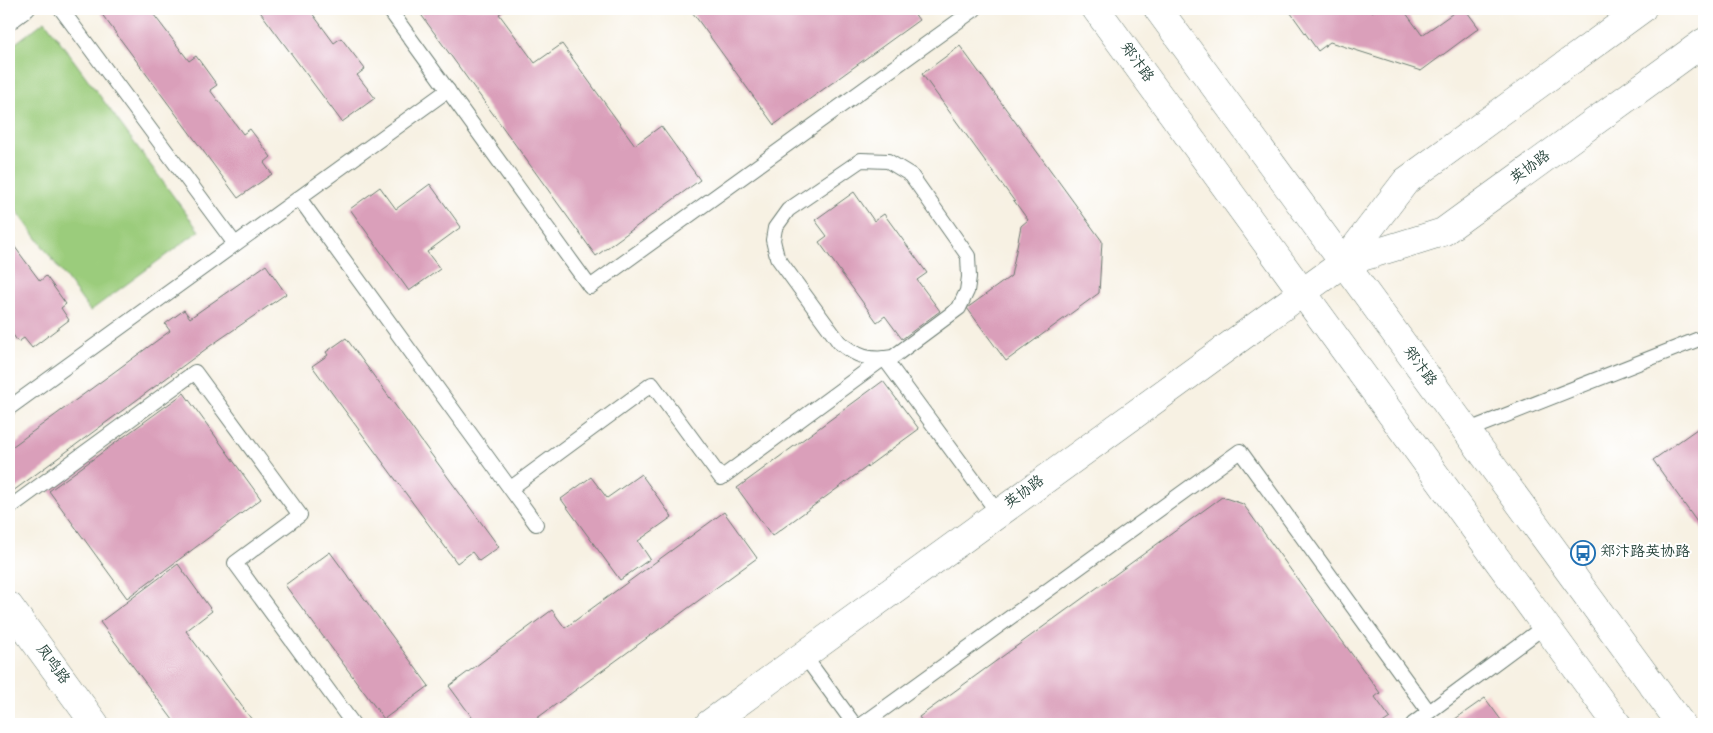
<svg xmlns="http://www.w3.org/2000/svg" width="1713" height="733" font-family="'Gochi Hand','LXGW WenKai TC',sans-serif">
	<rect width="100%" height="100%" fill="#fff"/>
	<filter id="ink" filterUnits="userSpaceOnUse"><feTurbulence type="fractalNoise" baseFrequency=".02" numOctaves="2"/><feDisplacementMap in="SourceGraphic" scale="10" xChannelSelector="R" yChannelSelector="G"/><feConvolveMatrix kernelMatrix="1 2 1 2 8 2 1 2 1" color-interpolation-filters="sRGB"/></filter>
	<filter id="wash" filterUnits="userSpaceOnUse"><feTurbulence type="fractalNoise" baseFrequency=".0096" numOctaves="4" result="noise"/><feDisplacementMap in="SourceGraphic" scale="20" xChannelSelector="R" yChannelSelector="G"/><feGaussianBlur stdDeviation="1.12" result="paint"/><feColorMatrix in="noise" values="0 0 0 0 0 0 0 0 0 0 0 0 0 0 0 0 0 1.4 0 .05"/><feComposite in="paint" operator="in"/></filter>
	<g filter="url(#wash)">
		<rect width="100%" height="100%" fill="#f7f1e3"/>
		<polygon fill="#f7cfd1" points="1487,692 1510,724 1442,724"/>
		<polygon fill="#9bcc7b" stroke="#5d8458" points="45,21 199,231 90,311 9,200 9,48"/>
		<g id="blocks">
			<g fill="#da9fba">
				<polygon points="98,9 162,9 154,15 189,61 196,56 217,85 210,90 243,134 250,129 271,157 264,163 272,174 238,198"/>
				<polygon points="258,9 309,9 334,43 341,38 365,69 357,75 375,98 342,122"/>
				<polygon points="417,9 506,9 499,14 535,63 562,44 635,145 661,126 700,180 596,256"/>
				<polygon points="690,9 911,9 919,20 774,125"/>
				<polygon points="1288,9 1370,9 1372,12 1376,9 1403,9 1422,35 1459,9 1465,9 1479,28 1421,71 1330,42 1318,51"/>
				<polygon points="960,46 1102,241 1099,293 1006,361 967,308 1011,276 1021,226 1028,220 922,74"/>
				<polygon points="430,184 461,227 427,252 440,269 409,291 350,209 380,187 396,209"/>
				<polygon points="854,192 874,221 884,214 927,273 917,280 940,311 902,339 885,316 877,322 819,242 827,236 815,220"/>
				<polygon points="9,239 40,281 46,276 66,304 61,308 69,320 32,348 24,338 18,342 9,329"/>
				<polygon points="266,265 286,294 210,346 9,494 9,449 170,331 165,324 184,310 190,318"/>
				<polygon points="346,338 499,547 479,561 472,552 457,563 312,366 328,355 326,352"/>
				<polygon points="883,381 919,429 772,536 737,488"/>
				<polygon points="184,393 261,499 127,598 49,491"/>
				<polygon points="1704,424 1704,532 1653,460"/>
				<polygon points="641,474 672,517 638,541 650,559 620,580 561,499 591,477 607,498"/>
				<polygon points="1222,497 1243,504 1380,693 1375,697 1390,718 1381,724 924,724 919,717"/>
				<polygon points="724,512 757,558 529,724 477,724 449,686 552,610 565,628"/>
				<polygon points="330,552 429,686 384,719 285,585"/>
				<polygon points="178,564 212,611 186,631 255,724 176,724 100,622"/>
				<polygon points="1485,698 1504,724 1448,724"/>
			</g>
		</g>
	</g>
	<g filter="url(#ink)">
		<use href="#blocks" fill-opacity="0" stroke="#6b7c71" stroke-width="1"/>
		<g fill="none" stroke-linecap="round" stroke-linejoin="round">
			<defs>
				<g id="service">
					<polyline points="61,9 235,244"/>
					<polyline points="389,9 590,287 975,9"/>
					<polyline points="9,23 28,9"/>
					<path d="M861,160L888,161L911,175L968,256L969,277L967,291L959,308L893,357C870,361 857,357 839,342L777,257L773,240L775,228L788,210Z"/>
					<polyline points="299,198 536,524"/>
					<polyline points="9,408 448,90"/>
					<polyline points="1466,431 1704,337"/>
					<polyline points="511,488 652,384 721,478 884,358 998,513"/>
					<polyline points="9,508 195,372 300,515 235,563 353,724"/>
					<polyline points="803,654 854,724"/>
					<polyline points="1429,712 1545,626"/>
					<polyline points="863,724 1240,451 1429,712 1413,724"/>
				</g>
				<polyline id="minor" points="9,606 95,724"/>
				<g id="tertiary">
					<polyline points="1343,263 1443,232 1704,42"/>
					<polyline points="709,724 1343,263 1406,181 1642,9"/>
				</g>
				<g id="primary">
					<polyline points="1096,9 1617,724"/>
					<polyline points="1158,9 1681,724"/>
				</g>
			</defs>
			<use href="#service" stroke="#6b7c71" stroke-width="16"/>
			<use href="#minor" stroke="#6b7c71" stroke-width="29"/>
			<use href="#tertiary" stroke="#6b7c71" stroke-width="29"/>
			<use href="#primary" stroke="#6b7c71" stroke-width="29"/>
			<use href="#service" stroke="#fff" stroke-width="14"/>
			<use href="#minor" stroke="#fff" stroke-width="28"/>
			<use href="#tertiary" stroke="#fff" stroke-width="28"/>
			<use href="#primary" stroke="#fff" stroke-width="28"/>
		</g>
	</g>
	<defs>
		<symbol id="bus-ring" viewBox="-11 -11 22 22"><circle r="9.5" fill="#fff" stroke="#1f6fb2" stroke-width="1.5"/><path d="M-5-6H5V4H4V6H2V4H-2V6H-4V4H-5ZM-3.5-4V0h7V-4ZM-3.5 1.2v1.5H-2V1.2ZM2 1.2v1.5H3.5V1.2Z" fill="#1f6fb2"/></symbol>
	</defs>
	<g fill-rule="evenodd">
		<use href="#bus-ring" x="1569" y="539" width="28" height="28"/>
	</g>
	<g text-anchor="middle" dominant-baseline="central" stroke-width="4" stroke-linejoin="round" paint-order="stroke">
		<g font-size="15" fill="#1f3d34" stroke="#fff">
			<text transform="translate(1136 63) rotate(54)">郑汴路</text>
			<text transform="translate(1531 168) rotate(-36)">英协路</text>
			<text transform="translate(1419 367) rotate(54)">郑汴路</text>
			<text transform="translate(1025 493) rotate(-36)">英协路</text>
			<text transform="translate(52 665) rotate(54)">凤鸣路</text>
		</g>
		<g font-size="15" fill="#1f3d34" stroke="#fff" text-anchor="start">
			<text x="1600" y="553">郑汴路英协路</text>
		</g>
	</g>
	<rect width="1713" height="733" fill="none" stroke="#fff" stroke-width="30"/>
</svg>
